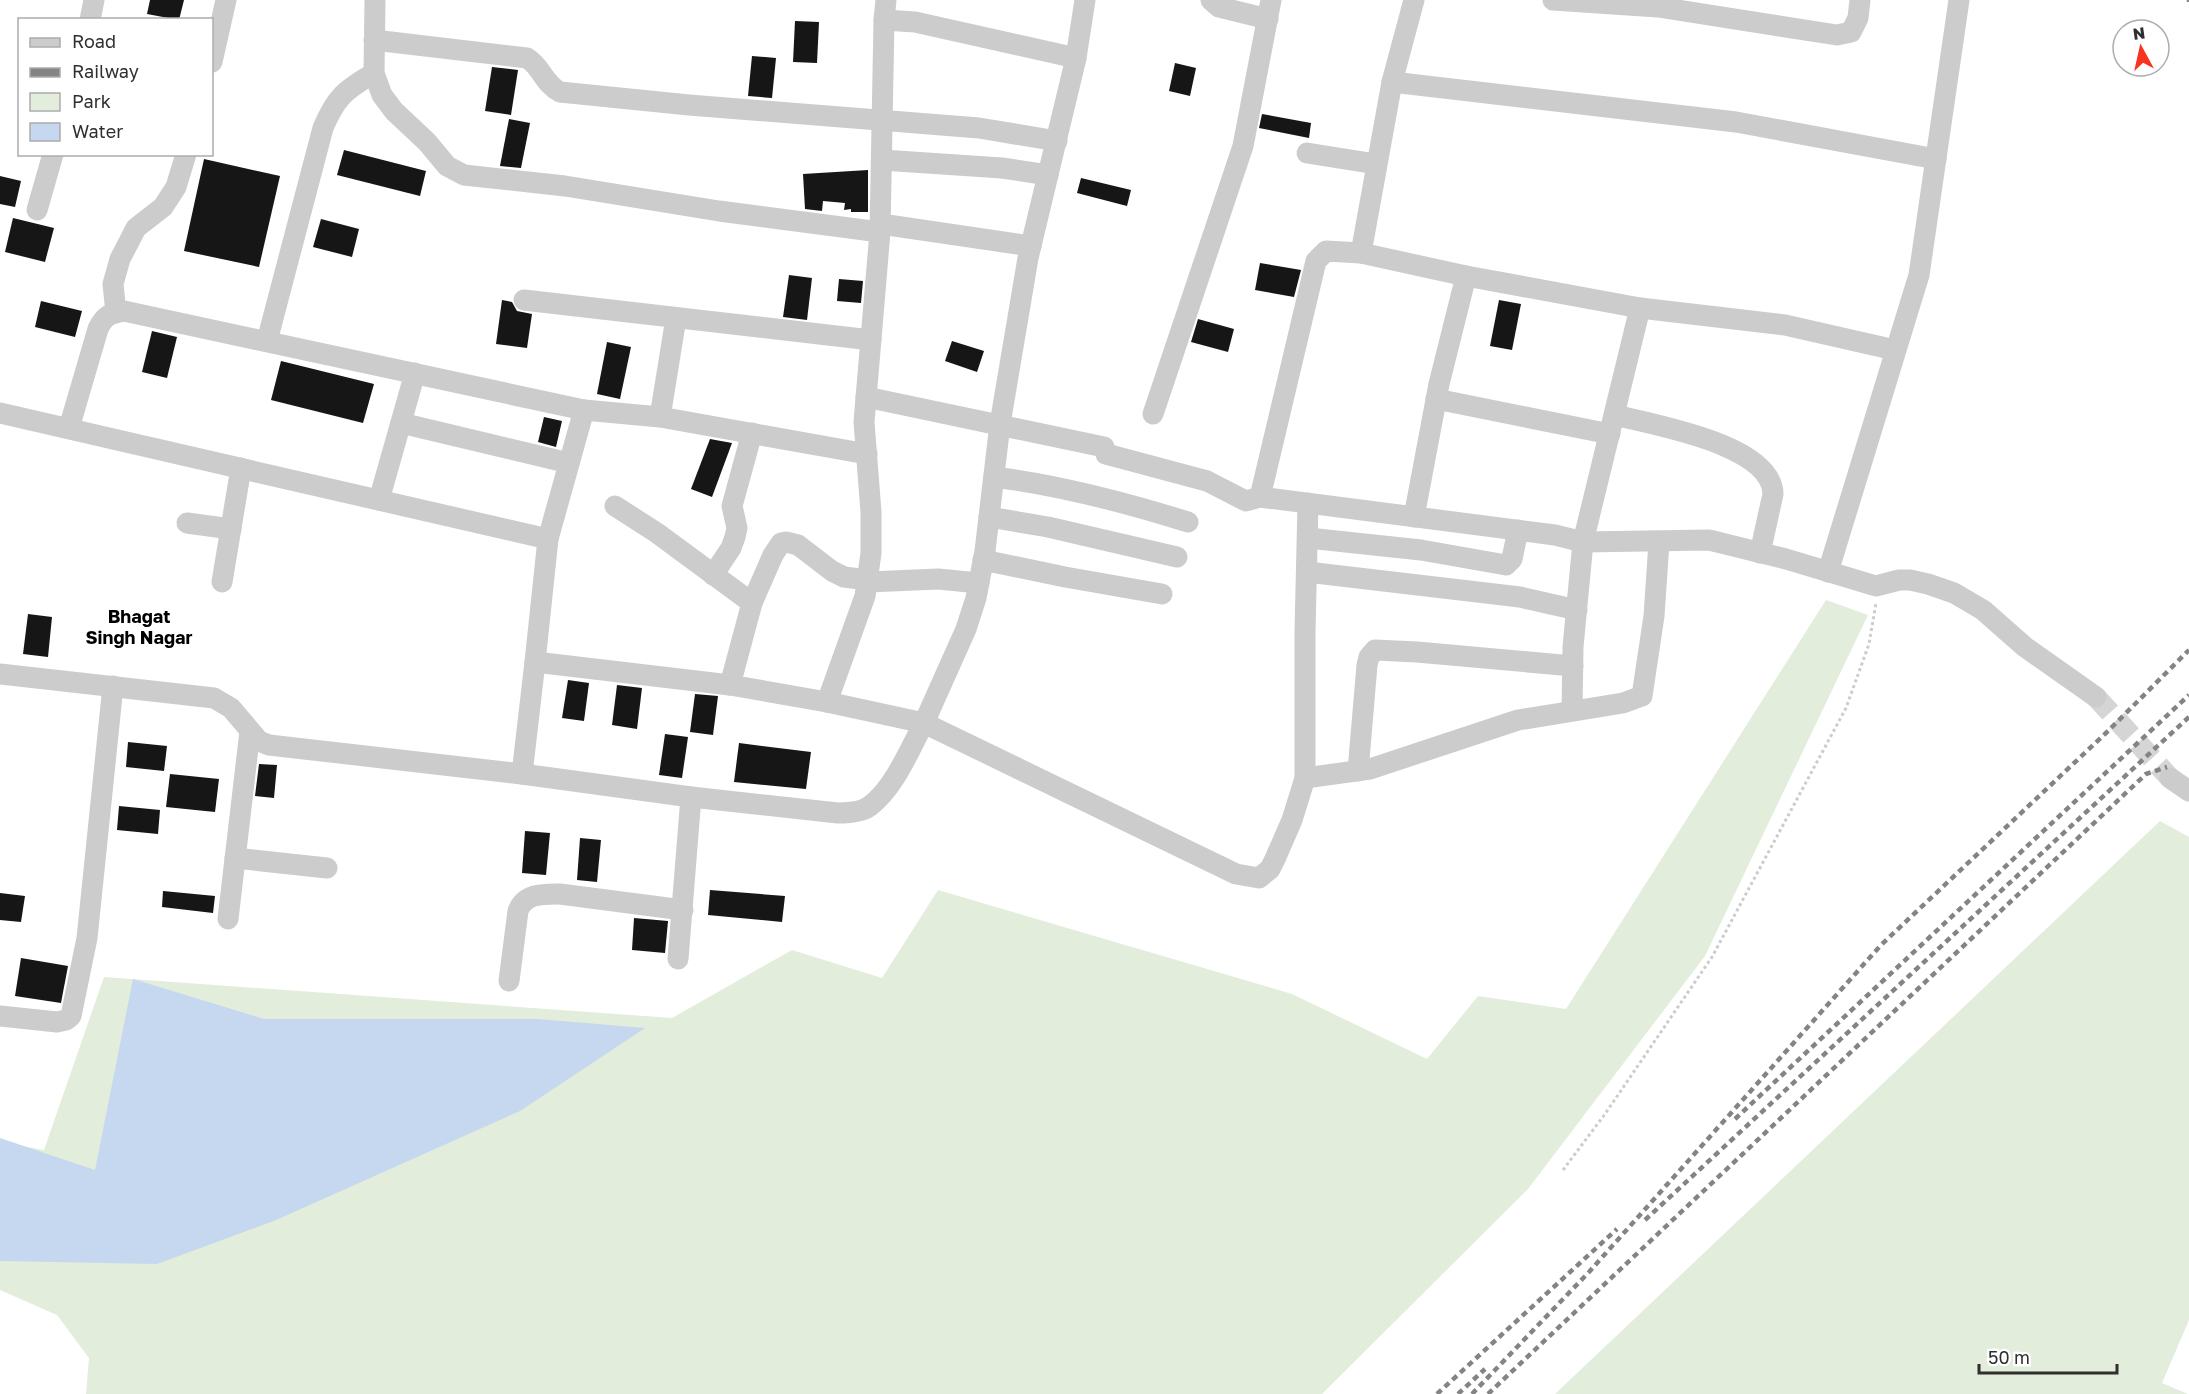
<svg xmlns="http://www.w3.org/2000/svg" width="2189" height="1394" font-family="'Golos Text',sans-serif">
	<rect width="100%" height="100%" fill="#fff"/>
	<g fill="#e2eddb">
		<polygon points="1826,600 1868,615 1705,956 1528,1189 1322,1394 86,1394 89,1358 57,1315 0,1290 0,1142 44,1150 104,977 672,1018 792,950 882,978 938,890 1292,994 1427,1059 1478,996 1566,1009"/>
		<polygon points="2160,821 2189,837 2189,1320 2162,1383 2188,1394 1555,1394"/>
	</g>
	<polygon fill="#c5d8ef" points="133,979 264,1019 538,1019 645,1028 520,1111 276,1220 157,1264 0,1261 0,1138 95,1170"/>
	<g fill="#161616">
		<polygon points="150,0 184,0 179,20 147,14"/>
		<polygon points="795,21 819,22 817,63 793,62"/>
		<polygon points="752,56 776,58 772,98 748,96"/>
		<polygon points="1175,63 1196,68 1190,96 1169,91"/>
		<polygon points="492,67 518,70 511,115 485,111"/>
		<polygon points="1262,114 1311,123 1309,138 1259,128"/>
		<polygon points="509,119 530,123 521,168 500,166"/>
		<polygon points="344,150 426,171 420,196 337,175"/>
		<polygon points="204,159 280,176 259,267 184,251"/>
		<polygon points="868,170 868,212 851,212 851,209 844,210 845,203 823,201 822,211 805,209 803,174"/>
		<polygon points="0,176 21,181 15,207 0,204"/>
		<polygon points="1081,178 1131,190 1127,206 1077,193"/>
		<polygon points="13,218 54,228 45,262 5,252"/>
		<polygon points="321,219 359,229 352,257 313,247"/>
		<polygon points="1260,263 1301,270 1294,297 1255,290"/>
		<polygon points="789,275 812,278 807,320 783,317"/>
		<polygon points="839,279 863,281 861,303 837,301"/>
		<polygon points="502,300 512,302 517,311 532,314 527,348 496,344"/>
		<polygon points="1499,300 1521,304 1512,350 1490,346"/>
		<polygon points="41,301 82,311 75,337 35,327"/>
		<polygon points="1198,319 1234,329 1228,352 1191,342"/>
		<polygon points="152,331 177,337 167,378 142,372"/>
		<polygon points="952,341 984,351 977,372 945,361"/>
		<polygon points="607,342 631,347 620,399 597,394"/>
		<polygon points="281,361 374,384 363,423 271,400"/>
		<polygon points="544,417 562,421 556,447 538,442"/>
		<polygon points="710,439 732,443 712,497 691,489"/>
		<polygon points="28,614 52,617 48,657 23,654"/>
		<polygon points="568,680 589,683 584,721 562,718"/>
		<polygon points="617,685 642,688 637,729 612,725"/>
		<polygon points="695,694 718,696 713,735 690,732"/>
		<polygon points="665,734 688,737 682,778 659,775"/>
		<polygon points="128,742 167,746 164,771 126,767"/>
		<polygon points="739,743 811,752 806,789 734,782"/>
		<polygon points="259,764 277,765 274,798 255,796"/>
		<polygon points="170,774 219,779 215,812 166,807"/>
		<polygon points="119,806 160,810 158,834 117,830"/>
		<polygon points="525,831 550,833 546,875 522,873"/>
		<polygon points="580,838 601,840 597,882 577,880"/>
		<polygon points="710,890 785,896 782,922 708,915"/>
		<polygon points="163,891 215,896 213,913 162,907"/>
		<polygon points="0,893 25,896 21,922 0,920"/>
		<polygon points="634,918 668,921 665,953 632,950"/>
		<polygon points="21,958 68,966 61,1003 15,996"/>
	</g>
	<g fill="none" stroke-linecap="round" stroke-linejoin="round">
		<polyline stroke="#d5d5d5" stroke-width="21" stroke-dasharray="21 10" stroke-linecap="butt" points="2096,697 2170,778"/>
		<polyline stroke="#ccc" stroke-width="3" stroke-dasharray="3 3" stroke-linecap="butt" points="1563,1170 1605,1114 1712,957 1846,708 1869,644 1876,603"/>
		<g stroke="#ccc" stroke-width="21">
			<polyline points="375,0 374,73 382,95 394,111 427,142 447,166 464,175 565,186 719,211 880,232"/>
			<polyline points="1211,0 1219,7 1268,19"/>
			<polyline points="1414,0 1392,82 1361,253 1466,276 1640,308 1583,542 1573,647 1572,710"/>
			<polyline points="1553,0 1658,7 1837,35 1851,32 1858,18 1860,0"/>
			<polyline points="90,20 94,0"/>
			<polyline points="884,20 915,22 1076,58"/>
			<path d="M374,40L527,58C542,67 543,83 560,92L689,105L979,128L1057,141"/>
			<polyline points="212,62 226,0"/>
			<polyline points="1392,82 1736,122 1936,159"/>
			<polyline points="1307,153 1376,164"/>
			<polyline points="882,160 1002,168 1048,175"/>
			<polyline points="37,210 53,154"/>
			<polyline points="881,224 1031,246"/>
			<polyline points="524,300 871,340"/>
			<polyline points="1640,308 1785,325 1895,350"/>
			<polyline points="116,313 113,284 120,259 136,228 163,207 176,187 186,154"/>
			<path d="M267,341L323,128C336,97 345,90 374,73"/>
			<polyline points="866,397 1104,447 1106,454 1207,481 1246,501 1260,497 1555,535 1583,542 1709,540 1786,559 1876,586 1899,580 1910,580 1928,584 1954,593 1983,610 2025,647 2096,697"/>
			<polyline points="1436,399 1610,434"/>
			<polyline points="0,413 548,539"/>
			<polyline points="1153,414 1243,146 1271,0"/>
			<path d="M1615,415C1653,425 1772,444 1773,494L1760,553"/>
			<polyline points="660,417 676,318"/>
			<polyline points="401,423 569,463"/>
			<path d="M69,428L98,329C104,316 110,313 124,311L584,410"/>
			<path d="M994,477C1060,485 1124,502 1188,522"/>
			<polyline points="1260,497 1316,261 1326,251 1361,253"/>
			<polyline points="379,500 415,373"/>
			<polyline points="615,506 657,533 752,603"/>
			<polyline points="989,517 1048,527 1177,557"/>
			<polyline points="1414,517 1439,384 1466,276"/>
			<polyline points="187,523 231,529"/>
			<polyline points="1308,538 1421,550 1506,565 1512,559 1518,530"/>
			<polyline points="983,560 1065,577 1162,594"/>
			<polyline points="1307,572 1520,597 1577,610"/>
			<polyline points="1828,572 1919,275 1959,0"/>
			<polyline points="713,575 731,548 735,537 737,528 732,506 752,433"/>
			<polyline points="222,582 241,468"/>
			<polyline points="868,582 938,579 979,583"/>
			<polyline points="535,662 548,539 584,410 660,417 867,454"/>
			<polyline points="0,674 214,698 231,708 259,741 269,745 522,774 535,662 730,685 827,702 924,723 966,629 976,598 985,551 1000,424 1028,258 1076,58 1085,0"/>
			<polyline points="730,685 752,603 773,555 781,543 786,542 798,545 832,571 844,577 868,580"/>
			<polyline points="827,702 865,596 871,553 871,512 864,422 880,232 884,20 886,0"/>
			<polyline points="1358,771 1367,665 1369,657 1375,650 1417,652 1573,666"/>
			<path d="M522,774L691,797L838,813C848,813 862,812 870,806C895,787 909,750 924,723L1236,874L1259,878L1270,869L1275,859L1292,820L1305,778V632L1308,503"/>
			<polyline points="1305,778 1370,769 1518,720 1623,703 1642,696 1654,616 1659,542"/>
			<polyline points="2170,778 2189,791"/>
			<polyline points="235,858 327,868"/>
			<polyline points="228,919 250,731"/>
			<polyline points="678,959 691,797"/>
			<path d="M509,981L518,911C525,893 543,894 560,894L683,910"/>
			<polyline points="0,1016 57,1022 66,1020 71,1016 87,938 113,686"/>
		</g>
		<g stroke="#848484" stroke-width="4.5" stroke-dasharray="6 4.5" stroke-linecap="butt">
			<polyline points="2189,0 2189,2"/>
			<polyline points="1735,1119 2189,695"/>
			<polyline points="1645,1220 2189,717"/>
			<polyline points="1437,1394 1617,1229"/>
			<polyline points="1458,1394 1485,1369"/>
			<polyline points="1472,1394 1589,1272 1881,945 2107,732 2189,650"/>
			<polyline points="1488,1394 2146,774 2167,767"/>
		</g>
	</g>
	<g text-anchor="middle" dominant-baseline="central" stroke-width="6" stroke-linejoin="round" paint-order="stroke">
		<g font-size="18" font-weight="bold" fill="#000" stroke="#fff">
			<text x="139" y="616">Bhagat<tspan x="139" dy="21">Singh Nagar</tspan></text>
		</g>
	</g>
	<rect x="18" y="18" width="195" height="138" fill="#ffffff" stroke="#acacac" stroke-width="1.5"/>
	<rect x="30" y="38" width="30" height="9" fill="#cccccc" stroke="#acacac" stroke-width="1.5"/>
	<text x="72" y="48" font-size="18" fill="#2f2f2f">Road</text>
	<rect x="30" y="68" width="30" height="9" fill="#848484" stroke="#acacac" stroke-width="1.5"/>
	<text x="72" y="78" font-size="18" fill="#2f2f2f">Railway</text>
	<rect x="30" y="93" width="30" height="18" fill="#e2eddb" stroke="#acacac" stroke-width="1.5"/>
	<text x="72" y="108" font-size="18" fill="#2f2f2f">Park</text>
	<rect x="30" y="123" width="30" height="18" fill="#c5d8ef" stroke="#acacac" stroke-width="1.5"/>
	<text x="72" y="138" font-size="18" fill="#2f2f2f">Water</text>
	<g transform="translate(2141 48) rotate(352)"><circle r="28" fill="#ffffff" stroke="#acacac" stroke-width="1.5"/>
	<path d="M0-4.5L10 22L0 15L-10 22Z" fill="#f63420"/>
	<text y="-9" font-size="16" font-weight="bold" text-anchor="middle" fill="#2f2f2f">N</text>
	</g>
	<path d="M1979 1364v9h138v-9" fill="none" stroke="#2f2f2f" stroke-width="3"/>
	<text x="1988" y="1364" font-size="18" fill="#2f2f2f" stroke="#ffffff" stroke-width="4.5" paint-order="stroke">50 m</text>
</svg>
